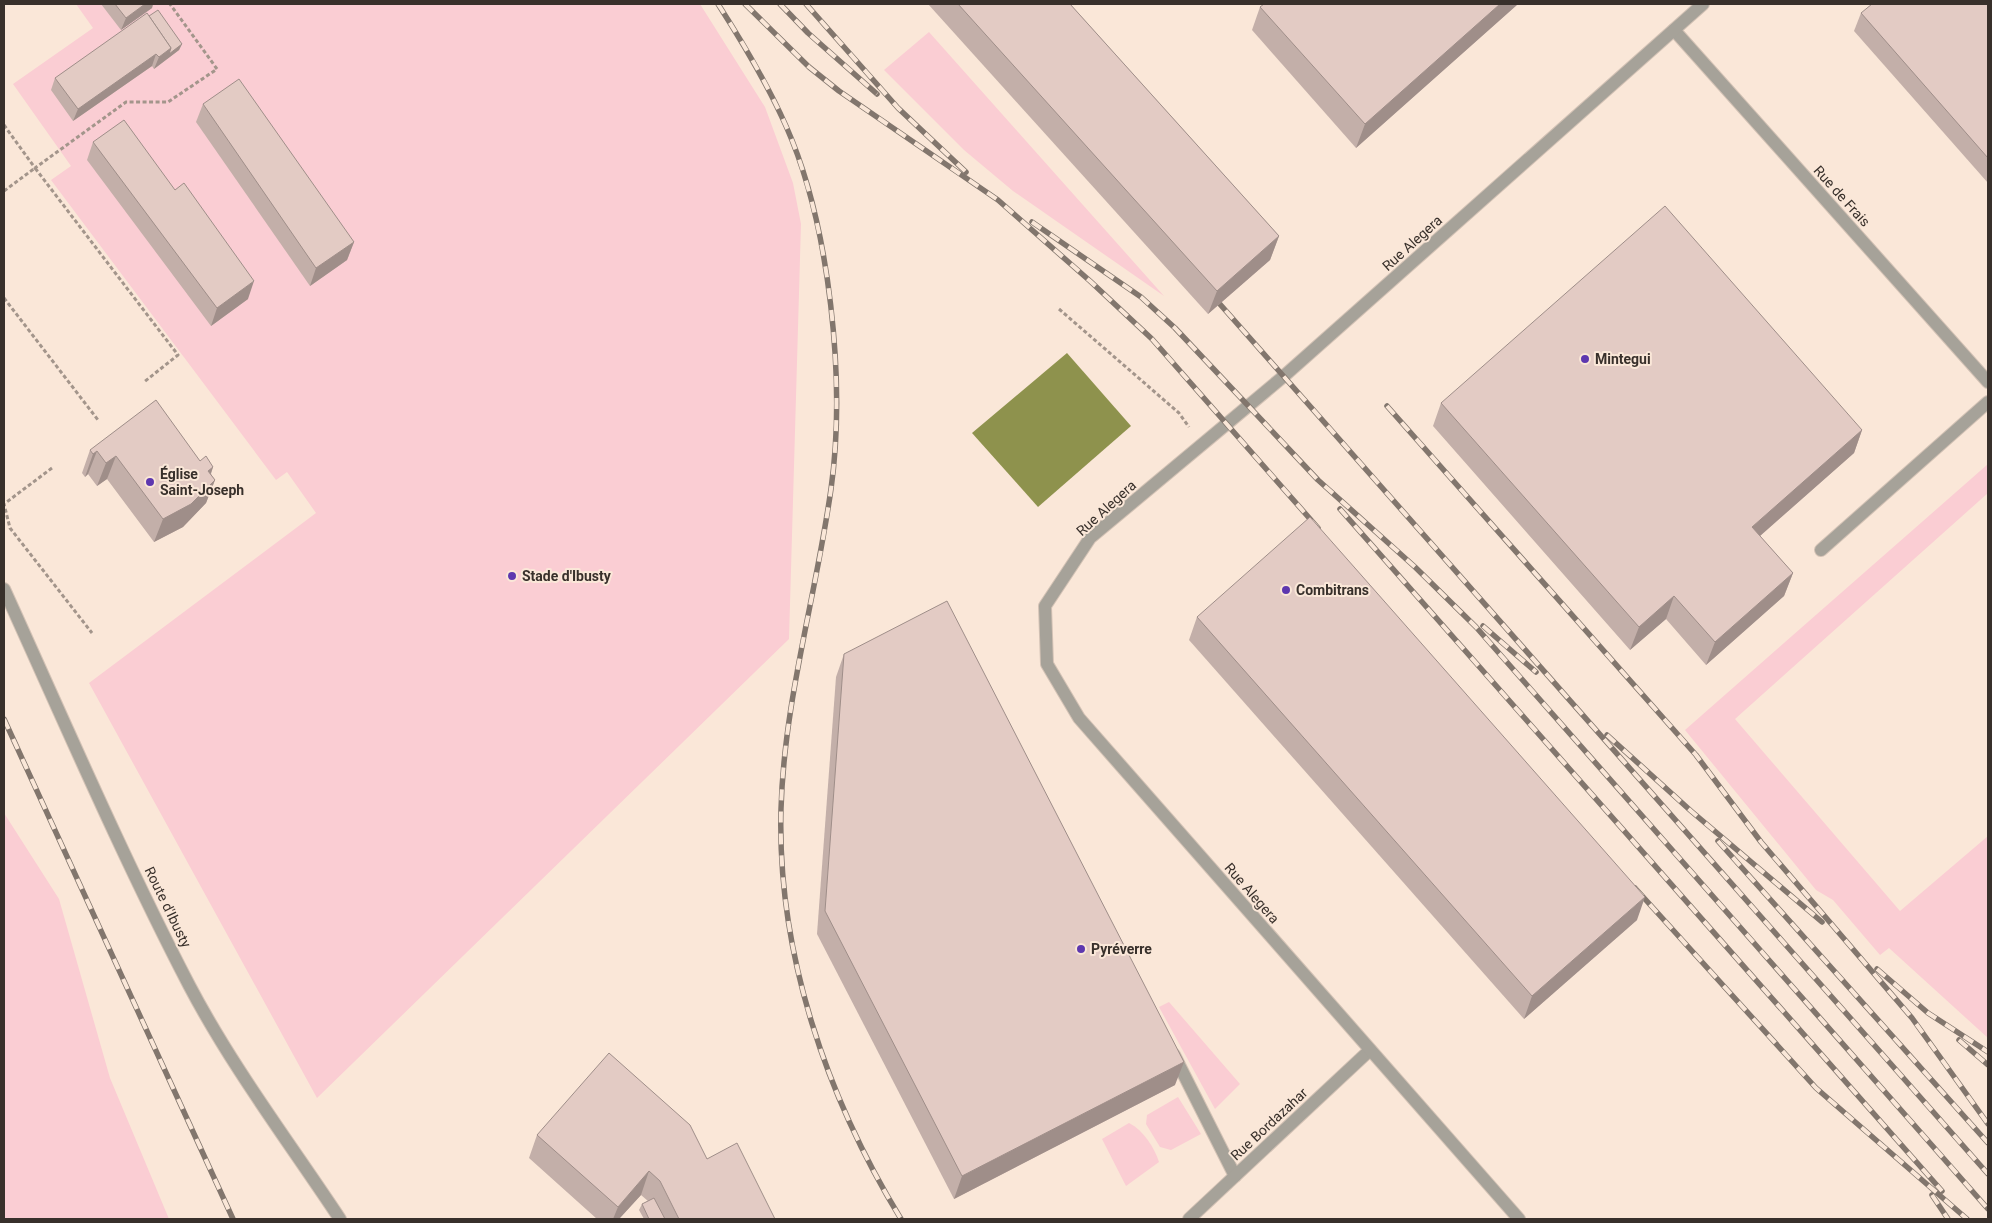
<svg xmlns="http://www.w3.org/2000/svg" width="1992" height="1223" font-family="Roboto,sans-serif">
	<rect width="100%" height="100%" fill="#fae7d8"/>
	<g fill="#facdd3">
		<polygon points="76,4 700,4 765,107 793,183 801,224 789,639 317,1098 89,683 316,513 287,472 276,480 51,180 71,166 13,84 93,28"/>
		<polygon points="929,32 1164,296 1013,191 964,150 884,70"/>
		<polygon points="1988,464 1988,493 1735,719 1900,911 1988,836 1988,1038 1889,948 1880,955 1833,900 1816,890 1685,730"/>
		<polygon points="4,813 59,899 110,1078 169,1219 4,1219"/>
		<polygon points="1169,1002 1240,1084 1215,1109 1159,1007"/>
		<polygon points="1178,1097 1201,1134 1171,1150 1160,1147 1146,1124 1147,1115"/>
		<path d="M1129,1123C1144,1131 1154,1147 1159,1162L1126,1186L1102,1139Z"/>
	</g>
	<polygon fill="#8e924d" points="1067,353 1131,426 1038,507 972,433"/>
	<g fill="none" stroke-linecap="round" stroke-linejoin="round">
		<defs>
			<g id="service">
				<polyline points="1821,550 1988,402"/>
				<polyline points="1174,1055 1235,1176"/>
			</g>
			<g id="minor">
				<polyline points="1674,30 1988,382"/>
				<polyline points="1189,1219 1370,1050"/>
				<polyline points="1519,1219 1079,718 1047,664 1045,606 1090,538 1284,376 1703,4"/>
			</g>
			<path id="tertiary" d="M4,589C64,721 122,856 189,985C232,1067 289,1142 340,1219"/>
		</defs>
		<use href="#service" stroke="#d3c2b5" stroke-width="14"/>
		<use href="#minor" stroke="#d3c2b5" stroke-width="14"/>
		<use href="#tertiary" stroke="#d3c2b5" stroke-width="14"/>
		<g stroke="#a3958b" stroke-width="3" stroke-dasharray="4 2.5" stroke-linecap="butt">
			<polyline points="4,125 35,168 126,102 168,102 217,69 170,4"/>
			<polyline points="4,191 35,168 178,355 144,382"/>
			<polyline points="4,298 98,420"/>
			<polyline points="1059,309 1179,413 1189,427"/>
			<polyline points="52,468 4,504 10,528 92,633"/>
		</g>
		<use href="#service" stroke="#a6a299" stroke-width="12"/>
		<use href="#minor" stroke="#a6a299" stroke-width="12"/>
		<use href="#tertiary" stroke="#a6a299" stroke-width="12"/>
		<defs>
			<g id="rail">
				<path d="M718,4C743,43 767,83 786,126C830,225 846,382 831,489C816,596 784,701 781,809C777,953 827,1098 901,1219"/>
				<polyline points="745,4 809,67 839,91 998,200 1090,281 1152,339 1318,528"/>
				<polyline points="780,4 808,33 877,94"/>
				<polyline points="806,4 898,108 966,172"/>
				<polyline points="1032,222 1141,297 1175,328 1318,480 1415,567 1476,627 1988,1209"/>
				<polyline points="1211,294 1988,1174"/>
				<polyline points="1387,406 1696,755 1761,842 1912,1018 1988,1124"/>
				<polyline points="1340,509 1942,1191"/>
				<polyline points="1483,626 1536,672"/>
				<polyline points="4,719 233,1219"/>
				<polyline points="1607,735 1691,811 1822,922"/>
				<polyline points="1718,841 1988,1143"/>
				<polyline points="1635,888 1816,1088 1967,1219"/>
				<polyline points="1877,969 1928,1013 1988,1052"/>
				<polyline points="1959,1040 1988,1065"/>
				<polyline points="1932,1195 1948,1219"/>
			</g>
		</defs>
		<use href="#rail" stroke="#82766d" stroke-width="5.5"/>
		<use href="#rail" stroke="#fae7d8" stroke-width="4" stroke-dasharray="11" stroke-linecap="butt"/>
	</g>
	<g fill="#c3afa9">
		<polygon points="101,4 153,4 152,8 121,30"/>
		<polygon points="928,4 1070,4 1279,236 1270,260 1208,314"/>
		<polygon points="1518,4 1356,148 1252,30 1260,7"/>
		<polygon points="1988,4 1988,183 1854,31 1861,13"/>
		<polygon points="149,16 182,44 179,50 154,69 152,66 73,121 51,90 55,78"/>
		<polygon points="203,104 354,242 347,260 310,286 196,122"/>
		<polygon points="93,142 175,190 248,299 211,326 87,160"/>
		<polygon points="1441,403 1862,430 1854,453 1760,536 1793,573 1784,596 1706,665 1666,619 1630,650 1433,426"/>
		<polygon points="90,450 200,461 213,467 211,474 215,480 206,503 183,527 154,542 107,479 97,486 88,474 85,477 82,473"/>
		<polygon points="1197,617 1637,920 1524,1019 1189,640"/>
		<polygon points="844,654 1175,1085 954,1199 817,934 836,677"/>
		<polygon points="537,1135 707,1159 775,1219 644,1219 639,1210 642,1204 648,1201 641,1195 619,1219 597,1219 529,1158"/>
	</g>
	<g fill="#9f8e89">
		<polygon points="145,4 153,4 152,8 121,30 126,18"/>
		<polygon points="1500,4 1518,4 1356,148 1365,124"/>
		<polygon points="182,44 179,50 154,69 159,57 171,48"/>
		<polygon points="156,54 152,66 73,121 78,109"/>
		<polygon points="1279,236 1270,260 1208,314 1217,291"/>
		<polygon points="354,242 347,260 310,286 316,268"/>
		<polygon points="254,281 248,299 211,326 217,308"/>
		<polygon points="1862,430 1854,453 1744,550 1752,527"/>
		<polygon points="97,451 88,474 85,477 93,454"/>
		<polygon points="116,456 107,479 97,486 106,463"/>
		<polygon points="213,467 205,490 215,480 206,503 183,527 154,542 163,519 208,471"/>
		<polygon points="1793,573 1784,596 1706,665 1715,642"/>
		<polygon points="1674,596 1666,619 1630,650 1639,627"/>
		<polygon points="1645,897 1637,920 1524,1019 1532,996"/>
		<polygon points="1184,1062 1175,1085 954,1199 962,1176"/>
		<polygon points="649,1171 641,1195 619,1219 613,1219 618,1207"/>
	</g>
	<g fill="#e3cbc4" stroke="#9f8e89">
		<polygon points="115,4 145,4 126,18"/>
		<polygon points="958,4 1070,4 1279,236 1217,291"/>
		<polygon points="1264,4 1500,4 1365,124 1260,7"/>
		<polygon points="1872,4 1988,4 1988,158 1861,13"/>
		<polygon points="158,10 182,44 169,54 171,48 149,16"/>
		<polygon points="147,13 171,48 159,57 156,54 78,109 55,78"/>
		<polygon points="239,79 354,242 316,268 203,104"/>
		<polygon points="124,120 175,190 184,183 254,281 217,308 93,142"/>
		<polygon points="1665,206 1862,430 1752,527 1793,573 1715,642 1674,596 1639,627 1441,403"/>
		<polygon points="156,400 200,461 206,456 213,467 208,471 215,480 191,504 163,519 116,456 106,463 97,451 93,454 90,450"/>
		<polygon points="1310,517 1645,897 1532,996 1197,617"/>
		<polygon points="947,601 1184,1062 962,1176 825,911 844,654"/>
		<polygon points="609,1053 690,1125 707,1159 737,1143 775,1219 679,1219 660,1181 649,1171 618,1207 537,1135"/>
		<polygon points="654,1198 665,1219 649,1219 642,1204"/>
	</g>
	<g fill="#5d37af" stroke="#fae7d8" stroke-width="2">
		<circle cx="1585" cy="359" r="5"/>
		<circle cx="150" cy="482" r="5"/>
		<circle cx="512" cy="576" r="5"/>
		<circle cx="1286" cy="590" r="5"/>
		<circle cx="1081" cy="949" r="5"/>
	</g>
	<g text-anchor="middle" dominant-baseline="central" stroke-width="4" stroke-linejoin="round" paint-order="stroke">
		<g font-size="14" fill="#38302b" stroke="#fae7d8">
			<text transform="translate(1842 196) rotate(48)">Rue de Frais</text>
			<text transform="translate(1412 243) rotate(-42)">Rue Alegera</text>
			<text transform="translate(1106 508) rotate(-42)">Rue Alegera</text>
			<text transform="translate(1252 893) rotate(49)">Rue Alegera</text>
			<text transform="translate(168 907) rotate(64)">Route d'Ibusty</text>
			<text transform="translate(1269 1124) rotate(-43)">Rue Bordazahar</text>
		</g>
		<g font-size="14" font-weight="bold" fill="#38302b" stroke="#fae7d8" text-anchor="start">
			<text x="1595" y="359">Mintegui</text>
			<text x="160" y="474">Église<tspan x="160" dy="16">Saint-Joseph</tspan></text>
			<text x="522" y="576">Stade d'Ibusty</text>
			<text x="1296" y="590">Combitrans</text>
			<text x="1091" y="949">Pyréverre</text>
		</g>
	</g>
	<rect width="1992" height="1223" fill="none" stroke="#38302b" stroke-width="10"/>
</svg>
